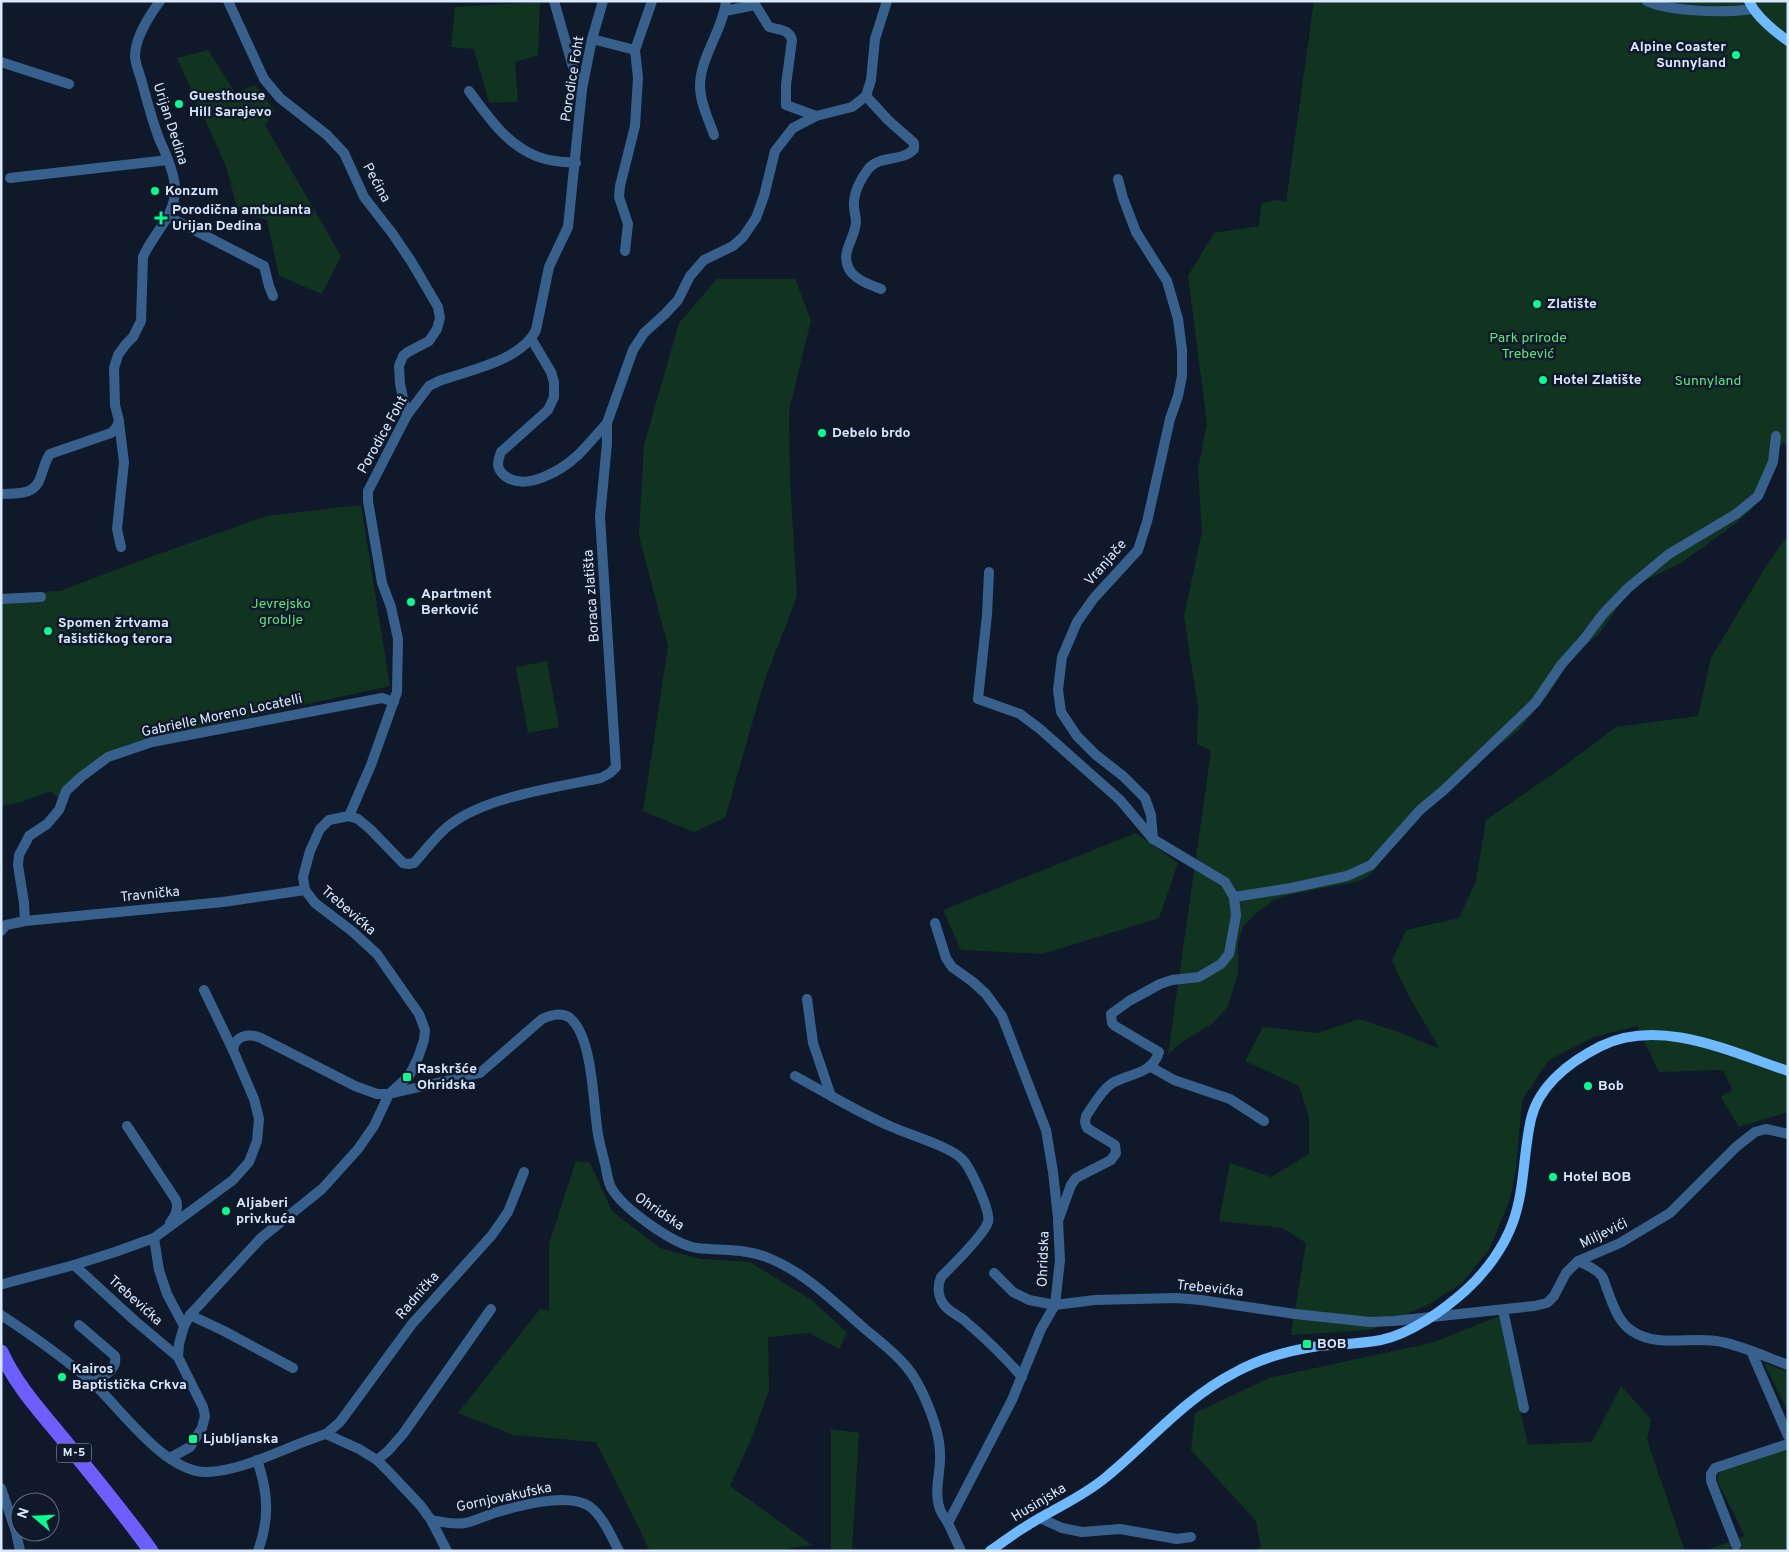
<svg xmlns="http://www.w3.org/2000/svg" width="1789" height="1552" font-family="Overpass,sans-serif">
	<rect width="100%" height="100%" fill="#0f192a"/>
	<g fill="#113420">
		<polygon points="1314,1 1788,1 1788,445 1783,443 1776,451 1759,497 1752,509 1732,526 1681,563 1632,587 1599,634 1574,655 1548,695 1518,731 1489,753 1433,803 1396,842 1371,874 1360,881 1288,895 1274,900 1254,915 1244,925 1240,935 1238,945 1238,973 1228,1006 1213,1023 1179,1044 1168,1055 1211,751 1197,744 1198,707 1184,616 1202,532 1198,469 1207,423 1188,276 1214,233 1259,226 1261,204 1274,200 1286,202"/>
		<polygon points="540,2 538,55 515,62 518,102 489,103 474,49 451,47 455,7"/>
		<polygon points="208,50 235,93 255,85 275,111 265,125 341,256 322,294 279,276 267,220 238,211 226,166 177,58"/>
		<polygon points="717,279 795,279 811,320 789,411 790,479 797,596 764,682 725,818 694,832 643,811 668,646 639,536 644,445 679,323"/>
		<polygon points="361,505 390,686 135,742 110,752 59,799 51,791 21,802 1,806 1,594 60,591 139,561 267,516"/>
		<polygon points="1788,535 1788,1112 1739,1127 1721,1097 1732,1090 1723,1070 1659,1072 1637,1026 1594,1037 1549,1060 1522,1100 1516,1169 1510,1199 1489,1250 1462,1283 1428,1305 1370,1330 1291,1335 1306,1243 1283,1228 1219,1221 1230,1163 1271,1177 1309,1154 1309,1117 1299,1086 1245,1061 1263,1027 1317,1033 1359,1019 1401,1033 1440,1049 1410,998 1392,961 1406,930 1459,918 1476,881 1486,820 1560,769 1616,727 1698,716 1711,658 1768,563"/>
		<polygon points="547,661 559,727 528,733 516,667"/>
		<polygon points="1136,833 1178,863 1159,918 1042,954 961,950 943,910"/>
		<polygon points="576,1161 590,1163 612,1211 660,1248 701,1259 750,1262 813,1301 847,1333 839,1349 809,1333 768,1337 769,1390 752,1437 730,1486 812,1545 791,1548 781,1551 650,1551 596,1442 514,1435 458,1413 540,1309 549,1311 549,1244"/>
		<polygon points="1499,1316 1528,1445 1592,1442 1621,1386 1651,1419 1647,1440 1685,1551 1254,1551 1261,1547 1256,1521 1191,1450 1195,1413 1269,1378 1431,1343"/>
		<polygon points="1764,1363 1788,1372 1788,1412"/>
		<polygon points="831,1429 859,1433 852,1551 831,1551"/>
		<polygon points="1788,1443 1788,1551 1704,1551 1745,1536 1717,1480 1720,1471"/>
	</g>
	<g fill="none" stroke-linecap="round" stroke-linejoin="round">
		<g stroke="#37618c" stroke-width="10">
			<polyline points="228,1 264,79 280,98 327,135 344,153 364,197 392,233 411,261 438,307 440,318 437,329 429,341 408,352 403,356 399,366 400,384 407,415"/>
			<polyline points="554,1 576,78 582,89"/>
			<path d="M753,1L769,27C779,30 789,29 792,40L786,85V105L816,116"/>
			<path d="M1647,1C1670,12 1727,13 1752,9"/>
			<polyline points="725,11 755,5"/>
			<polyline points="592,39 635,50"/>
			<polyline points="1,62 69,84"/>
			<path d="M469,91C489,118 510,150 545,159C555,162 566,162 576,163"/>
			<path d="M866,96L888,120L914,143V149C902,162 881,155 869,168C861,178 853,193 854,206C854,211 856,217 856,222C855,239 840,252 849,269C855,280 871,285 881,289"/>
			<path d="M714,135C709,120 700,103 700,86C700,57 723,30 726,1"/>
			<polyline points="10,178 168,160"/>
			<polyline points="167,216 264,266 269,286 273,296"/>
			<polyline points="625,251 628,224 619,197 620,186 635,126 638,78 635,50 652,1"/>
			<path d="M532,340L551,372L554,382V397L548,410L501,452C497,462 496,469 505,476C526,492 562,470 578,455C588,445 597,434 607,423"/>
			<polyline points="119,422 124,462 117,529 121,547"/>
			<path d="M1,494C18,493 35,496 41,476C44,468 45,461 50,454L111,433L116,428L119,421L115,405L114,368L118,355L126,344L133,337L141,321L143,257C152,235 176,215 175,189C175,174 166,154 160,141C152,121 147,100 141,79C139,72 135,63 135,56C135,37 149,16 160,1"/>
			<polyline points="989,572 987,615 978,699 1020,714 1040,729 1120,800 1153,839"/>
			<polyline points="1,599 41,597"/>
			<path d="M349,816L371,765L397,692L398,639L391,607L382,583L368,501V491L407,415L429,386L439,381C469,370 521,361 536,330L549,267L568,227L582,89L592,39L603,1"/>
			<polyline points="1234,897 1291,888 1347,876 1371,865 1420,810 1444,790 1535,703 1561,665 1585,638 1603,614 1628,588 1669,554 1736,514 1758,496 1773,462 1776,436"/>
			<polyline points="25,921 24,903 18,865 19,855 26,842 29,836 47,824 59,810 66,791 81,777 108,757 152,742 382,698 394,702"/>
			<polyline points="935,923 946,958 952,967 973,982 986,994 1002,1016 1046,1130 1053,1172 1058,1218"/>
			<polyline points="1,931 6,925 25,921 223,902 305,890"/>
			<polyline points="204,990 233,1050"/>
			<path d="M807,999L813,1043L831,1096C851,1107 871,1118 892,1127C910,1135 949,1146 962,1159C970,1167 991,1211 988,1222C984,1235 951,1267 941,1277C937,1287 938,1298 945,1306C950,1312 958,1315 964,1320C985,1338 1004,1356 1022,1377"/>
			<polyline points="1151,1067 1174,1080 1230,1099 1264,1121"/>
			<polyline points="795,1076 831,1096"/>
			<path d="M127,1126L176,1200C179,1209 175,1216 170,1223"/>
			<polyline points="154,1238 159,1270 167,1294 184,1326 179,1344 178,1357 203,1407 205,1416 202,1428 190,1447 170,1458"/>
			<path d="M1578,1261C1586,1265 1595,1268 1601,1275C1604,1278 1605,1284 1607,1289C1612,1303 1618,1322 1632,1331C1659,1349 1693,1335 1722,1342C1745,1347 1766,1357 1788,1365"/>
			<polyline points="74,1265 134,1320 178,1357"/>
			<polyline points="994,1273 1013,1292 1029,1300 1055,1305 1095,1300 1176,1298 1201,1300 1295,1314 1370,1322 1394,1321 1534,1306 1547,1303 1554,1296 1566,1273 1578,1261 1620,1243 1670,1213 1736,1147 1755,1132 1766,1129 1788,1134"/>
			<path d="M3,1284L74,1265L115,1252L154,1238L233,1180L249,1162L257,1141L259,1119L254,1099L233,1050C235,1035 249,1033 261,1038L355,1086L377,1094H389L480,1073L542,1019C553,1014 565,1011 573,1021C592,1042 593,1098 597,1127C598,1139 602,1151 605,1164C607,1171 607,1182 612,1189C624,1209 674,1245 697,1248C723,1251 747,1248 771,1259C807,1274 836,1304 865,1329C878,1340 893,1351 904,1364C921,1382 940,1429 940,1454C941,1471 934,1490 939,1506C940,1512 945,1518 948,1523"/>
			<polyline points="1503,1310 1524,1408"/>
			<path d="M1,1315C33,1336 64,1358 93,1383C121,1409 165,1473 207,1472C245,1471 289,1445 326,1434L359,1449L377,1460L389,1472L421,1506L431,1520L447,1551"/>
			<polyline points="190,1315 224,1331 293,1368"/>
			<path d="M79,1325L115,1356C118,1370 103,1376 93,1383"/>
			<path d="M184,1326L190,1315L261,1238L322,1189L358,1149L374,1126L389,1094L409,1076L418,1058L424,1040L425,1030L419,1014L377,954L353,932L315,903L305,890L303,877L310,851L320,829L329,820L349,816L358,819L370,829L403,863L409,864L414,863C426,850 437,834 451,824C486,797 557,787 601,778L610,773L616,767L600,517L607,443V423L633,350L644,333L665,314L678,300L690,276L704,260L733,246L743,237L756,218L764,196L775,151L793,128L816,116L852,107L866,96L871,80L875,39L887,1"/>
			<polyline points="1751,1351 1788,1436"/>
			<polyline points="326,1434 340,1422 412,1324 492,1235 508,1212 524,1172"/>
			<path d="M257,1460C268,1492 270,1518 258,1551"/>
			<polyline points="377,1460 388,1451 403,1434 491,1309"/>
			<polyline points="1,1488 16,1532 20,1551"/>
			<polyline points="1040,1518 1062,1528 1082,1532 1120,1529 1177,1539 1191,1537"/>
			<path d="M431,1520C442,1522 454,1525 465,1523C475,1521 485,1516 494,1513C518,1506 566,1492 589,1506C603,1516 611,1536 619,1551"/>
			<polyline points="1736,1545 1711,1481 1711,1474 1715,1468 1788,1444"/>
			<path d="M961,1551L948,1523L1012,1400L1041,1329L1055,1305L1060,1260L1058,1221L1071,1185L1076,1178L1111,1160L1116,1153L1115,1145L1087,1128L1085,1122L1086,1116C1093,1106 1101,1091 1111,1084C1129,1073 1152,1075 1159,1052L1115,1026L1112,1023L1111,1014L1129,1001L1160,984L1172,980L1199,977L1221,964L1229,954L1236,915L1234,897L1225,882L1153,839L1151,815L1145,798L1123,776L1096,755L1077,736L1061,712L1058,690L1062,657L1077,622L1094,598L1138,550L1147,522L1170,419L1178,396L1182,376V350L1178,319L1167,281L1136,232L1123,198L1118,179"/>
		</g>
		<g stroke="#6fb9ff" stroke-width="10">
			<path d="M1749,1C1756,17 1774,31 1788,41"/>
			<path d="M990,1551C1002,1543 1013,1534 1025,1527C1051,1510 1081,1498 1105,1478C1148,1443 1184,1399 1234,1373C1259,1359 1291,1350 1319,1346C1339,1344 1361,1344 1381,1340C1410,1334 1444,1310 1466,1290C1486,1272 1504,1247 1513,1222C1525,1189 1523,1153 1531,1119C1539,1085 1571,1061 1601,1046C1660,1017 1731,1052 1788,1071"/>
		</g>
		<path stroke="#6d5fff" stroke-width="15" d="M1,1352C16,1385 41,1412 63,1439C93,1476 123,1512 151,1551"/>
	</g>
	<g fill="#04ff91" stroke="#0f192a" stroke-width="2">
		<circle cx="1736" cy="55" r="5"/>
		<circle cx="179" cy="104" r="5"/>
		<circle cx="155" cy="191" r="5"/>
		<path d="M158.5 210.5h5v5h5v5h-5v5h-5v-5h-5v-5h5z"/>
		<circle cx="1537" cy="304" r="5"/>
		<circle cx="1543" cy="380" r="5"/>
		<circle cx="822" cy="433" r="5"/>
		<circle cx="411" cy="602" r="5"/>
		<circle cx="48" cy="631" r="5"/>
		<rect x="402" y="1072" width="10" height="10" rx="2.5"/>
		<circle cx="1588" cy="1086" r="5"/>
		<circle cx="1553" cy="1177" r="5"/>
		<circle cx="226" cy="1211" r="5"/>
		<rect x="1302" y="1339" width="10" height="10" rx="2.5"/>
		<circle cx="62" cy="1377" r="5"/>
		<rect x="188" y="1434" width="10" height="10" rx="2.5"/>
	</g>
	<g text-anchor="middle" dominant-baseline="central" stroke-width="5" stroke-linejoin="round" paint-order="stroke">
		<rect fill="#0f192a" stroke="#9caabf" stroke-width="1" x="56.5" y="1443.5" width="35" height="19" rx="4"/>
		<g font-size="12" font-weight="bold" fill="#d8e8ff">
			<text x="74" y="1453">M-5</text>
		</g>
		<g font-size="14" font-weight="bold" fill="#d8e8ff" stroke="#0f192a" text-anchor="start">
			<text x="1726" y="47" text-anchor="end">Alpine Coaster<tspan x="1726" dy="16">Sunnyland</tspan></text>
			<text x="189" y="96">Guesthouse<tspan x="189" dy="16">Hill Sarajevo</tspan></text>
			<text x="165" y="191">Konzum</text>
			<text x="172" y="210">Porodična ambulanta<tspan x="172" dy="16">Urijan Dedina</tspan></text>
			<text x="1547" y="304">Zlatište</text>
			<text x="1553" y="380">Hotel Zlatište</text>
			<text x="832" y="433">Debelo brdo</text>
			<text x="421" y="594">Apartment<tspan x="421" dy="16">Berković</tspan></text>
			<text x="58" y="623">Spomen žrtvama<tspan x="58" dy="16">fašističkog terora</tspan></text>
			<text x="417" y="1069">Raskršće<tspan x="417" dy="16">Ohridska</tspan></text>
			<text x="1598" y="1086">Bob</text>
			<text x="1563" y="1177">Hotel BOB</text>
			<text x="236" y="1203">Aljaberi<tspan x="236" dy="16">priv.kuća</tspan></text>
			<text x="1317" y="1344">BOB</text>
			<text x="72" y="1369">Kairos<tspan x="72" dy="16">Baptistička Crkva</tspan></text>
			<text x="203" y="1439">Ljubljanska</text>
		</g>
		<g font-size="14" fill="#d8e8ff" stroke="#0f192a">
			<text transform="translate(573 79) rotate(-81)">Porodice Foht</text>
			<text transform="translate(170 124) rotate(72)">Urijan Dedina</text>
			<text transform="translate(376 183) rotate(61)">Pećina</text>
			<text transform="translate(383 435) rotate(-61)">Porodice Foht</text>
			<text transform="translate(1106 563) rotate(-49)">Vranjače</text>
			<text transform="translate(592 596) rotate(-94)">Boraca zlatišta</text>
			<text transform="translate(222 716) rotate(-12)">Gabrielle Moreno Locatelli</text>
			<text transform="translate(150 895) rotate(-6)">Travnička</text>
			<text transform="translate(348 911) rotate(41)">Trebevićka</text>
			<text transform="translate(659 1212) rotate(34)">Ohridska</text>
			<text transform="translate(1604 1234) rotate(-26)">Miljevići</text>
			<text transform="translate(1044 1259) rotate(-88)">Ohridska</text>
			<text transform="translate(1210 1289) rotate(6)">Trebevićka</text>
			<text transform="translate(418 1296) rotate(-49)">Radnička</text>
			<text transform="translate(135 1301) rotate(42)">Trebevićka</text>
			<text transform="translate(504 1498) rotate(-12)">Gornjovakufska</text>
			<text transform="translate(1039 1503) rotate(-31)">Husinjska</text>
		</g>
		<g font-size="14" fill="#5be879" stroke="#0f192a">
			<text x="1528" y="338">Park prirode<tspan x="1528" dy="16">Trebević</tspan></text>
			<text x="1708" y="381">Sunnyland</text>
			<text x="281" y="604">Jevrejsko<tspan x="281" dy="16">groblje</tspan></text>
		</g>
	</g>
	<rect width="1789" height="1552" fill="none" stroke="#d8e8ff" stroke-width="5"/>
	<g transform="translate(35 1517) rotate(289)"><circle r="24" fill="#0f192a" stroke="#5f6c7f"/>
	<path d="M0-4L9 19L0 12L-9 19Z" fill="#04ff91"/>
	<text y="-8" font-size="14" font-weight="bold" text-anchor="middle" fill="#d8e8ff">N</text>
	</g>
</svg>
